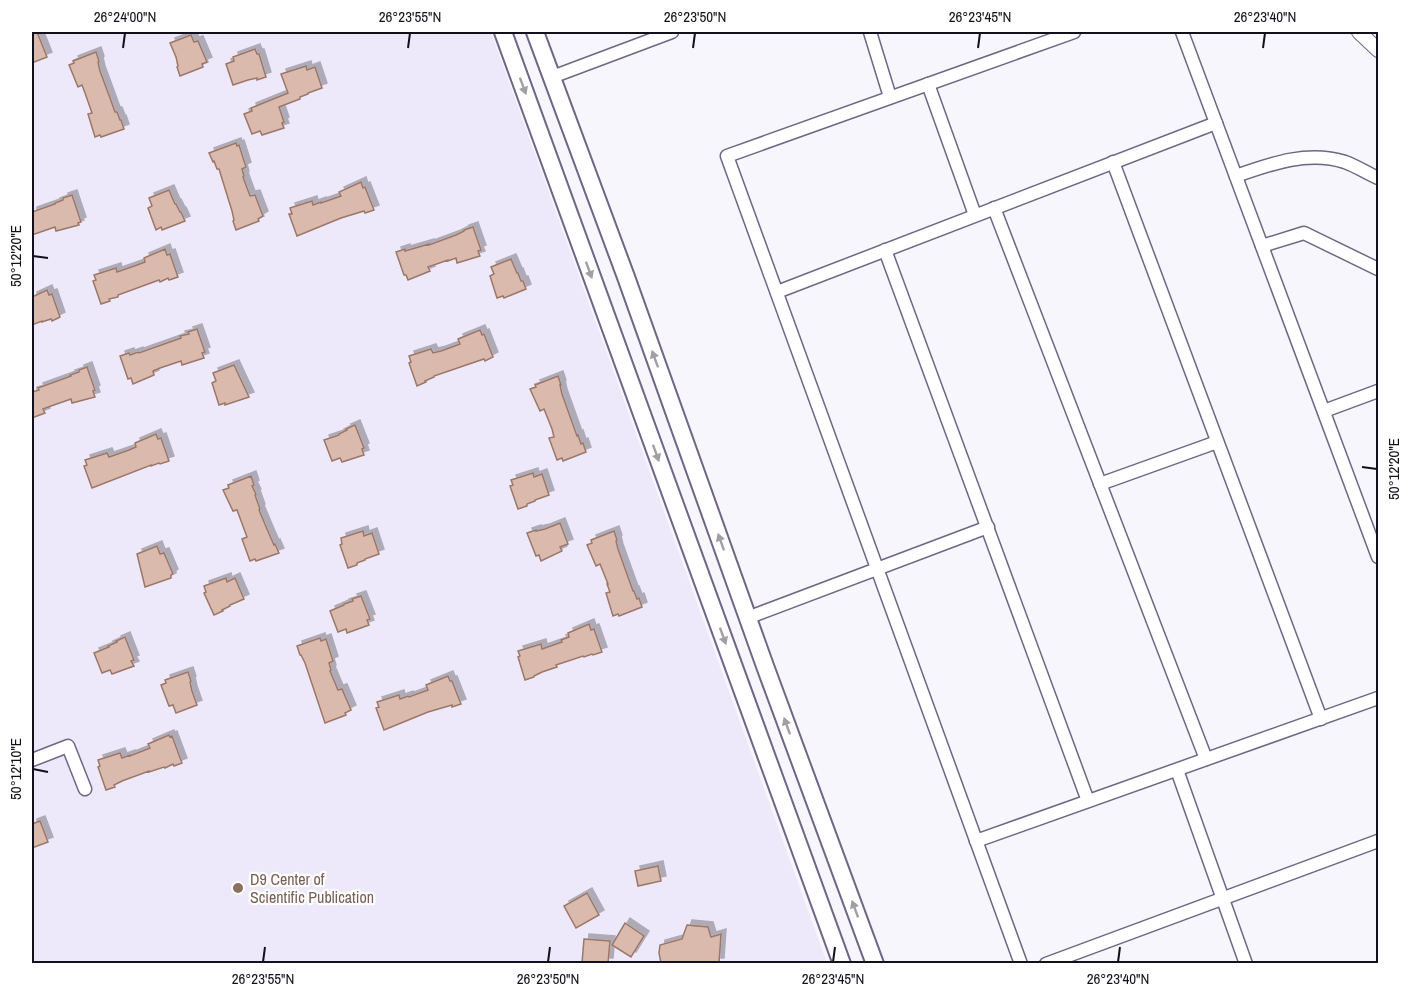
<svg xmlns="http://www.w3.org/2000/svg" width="1410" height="995" font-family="'Archivo Narrow',sans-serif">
	<defs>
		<filter id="shadow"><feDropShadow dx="5" dy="-5" stdDeviation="0" flood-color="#0004"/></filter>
	</defs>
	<rect width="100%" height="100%" fill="#f7f6fd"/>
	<polygon fill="#ede9fa" points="32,32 491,32 827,963 32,963"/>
	<g fill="#dabaad" stroke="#9b7769" stroke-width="1.5" filter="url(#shadow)">
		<polygon points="32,32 37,32 47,57 32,63"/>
		<polygon points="191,35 194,42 198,41 207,62 202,64 203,67 180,76 177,67 178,66 176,57 170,43"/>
		<polygon points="255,49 257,54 259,54 266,77 257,80 257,78 248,80 233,85 226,64 234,61 233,57"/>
		<polygon points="96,52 99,61 98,62 100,71 110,98 115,112 117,112 120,120 121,120 124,129 101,137 100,135 95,137 88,114 92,113 85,93 82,85 78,87 69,65 74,63 73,61"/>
		<polygon points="306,66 307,70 315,67 322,88 308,93 308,94 300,97 300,99 279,107 284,122 282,123 284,128 262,135 260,131 252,134 244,114 252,111 251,108 288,93 281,74"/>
		<polygon points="236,143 237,146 239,145 246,167 242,169 244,176 243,177 250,196 255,195 263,216 258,219 259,221 236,230 233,221 234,220 232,211 219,169 217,169 214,161 213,162 209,153"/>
		<polygon points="361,182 363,188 365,187 374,210 365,213 364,211 341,218 297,236 289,214 292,214 290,208 312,201 313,205 321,202 321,203 341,196 339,192"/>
		<polygon points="169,190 175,204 176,204 180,212 181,212 185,221 162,230 161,227 156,230 148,208 152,206 149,198"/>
		<polygon points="72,195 81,222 78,223 79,225 56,231 55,227 32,235 32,212 55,204 55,203 63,200 63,198"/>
		<polygon points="473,227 481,250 478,251 480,256 457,263 456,258 448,261 448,260 428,267 430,271 408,280 406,275 404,275 396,252 405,249 405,251 429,244 429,245 456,235 464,231 464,230"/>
		<polygon points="165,249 167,255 170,254 178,277 169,280 168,278 160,282 159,280 118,295 118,297 109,299 110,301 101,304 93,281 96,280 94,275 116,268 117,272 137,265 145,262 144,258"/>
		<polygon points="511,259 517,273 518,273 521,281 523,281 526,289 504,298 503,296 497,298 490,276 494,274 491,267"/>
		<polygon points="47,290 49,295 52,294 60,317 52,321 51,319 42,322 42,321 32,325 32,297"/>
		<polygon points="197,329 205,352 202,353 204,358 182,365 181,361 160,368 153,371 154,375 133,384 131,378 128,379 120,356 129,353 130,355 138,352 139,353 181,338 180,336 189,334 188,332"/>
		<polygon points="480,330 482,335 484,334 493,357 485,361 484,359 475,362 434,376 434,377 425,381 426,382 417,386 409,363 411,362 409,356 431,349 433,353 441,351 460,344 458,339"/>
		<polygon points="234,365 249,397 225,405 225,403 219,405 212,383 216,381 213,373"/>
		<polygon points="87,367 95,390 93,391 95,397 72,403 71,399 51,406 43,409 45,413 32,418 32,392 39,390 38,388 71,376 70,375 79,372 79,370"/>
		<polygon points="558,376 561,385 560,385 562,394 577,436 578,435 581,444 583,443 586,452 563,461 562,458 557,460 549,438 554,437 552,429 544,409 540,411 530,389 536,387 535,385"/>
		<polygon points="355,425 364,448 362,449 364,455 342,462 340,458 332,461 324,440 339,435 339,434 347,430 346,429"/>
		<polygon points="156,434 158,439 161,438 169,461 160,464 159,463 151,466 151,465 92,488 84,466 87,465 85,460 107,453 109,457 129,450 136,447 135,443"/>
		<polygon points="533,473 534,477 542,474 549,495 535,500 535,501 527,504 527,506 518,509 510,486 513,485 511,480"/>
		<polygon points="251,476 254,485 252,486 256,494 255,495 260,509 259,510 270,536 274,545 275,544 279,553 256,561 255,559 250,561 242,539 247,537 237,510 233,511 223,490 229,488 228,485"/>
		<polygon points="560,523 568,544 560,547 562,551 541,561 539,555 536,556 527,533 536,530 536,531 545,529"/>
		<polygon points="363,531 364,536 372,533 379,554 365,559 365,560 357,563 357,565 348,568 340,545 342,544 341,538"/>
		<polygon points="614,531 617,540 616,541 618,549 633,591 634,591 637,599 639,598 642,607 619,616 618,614 613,616 606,593 610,592 607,584 608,584 600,564 596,566 587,545 592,543 591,540"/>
		<polygon points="157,546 160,554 164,553 173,574 171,575 171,578 145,587 137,554"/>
		<polygon points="226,578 227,582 235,578 244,599 230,605 230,606 222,610 223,611 214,615 204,593 206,592 204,586"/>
		<polygon points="361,596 370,619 367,620 369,625 347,633 346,629 338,632 330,611 344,605 344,604 353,601 352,599"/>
		<polygon points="589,624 591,630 594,629 602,652 593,655 592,654 584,657 583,656 556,665 557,667 542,672 534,676 534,677 525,680 518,657 520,656 518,651 541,644 542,649 562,642 561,640 569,637 568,633"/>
		<polygon points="125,637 134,660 131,661 134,666 112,674 110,670 102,673 94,653 109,647 108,646 117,642 116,641"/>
		<polygon points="320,638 321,641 326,639 333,661 329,663 331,670 330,671 338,690 342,689 351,710 345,713 346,715 325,723 305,663 301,655 300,655 297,646"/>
		<polygon points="188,672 191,681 190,682 192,691 197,705 176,713 173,705 169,706 161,685 166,683 165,680"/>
		<polygon points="448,676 450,681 452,681 461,704 452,707 452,705 428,712 384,730 376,708 379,707 377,702 399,695 400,699 408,696 409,697 428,690 426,685"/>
		<polygon points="169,735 170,737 172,736 182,763 174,766 173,764 165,768 164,767 149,772 149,771 122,781 114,785 115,787 106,790 98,767 100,766 98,760 120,753 122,758 130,755 130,756 150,748 148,744"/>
		<polygon points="40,821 48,842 32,848 32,824"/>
		<polygon points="658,866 661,881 638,886 635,871"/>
		<polygon points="587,893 599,915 576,928 564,906"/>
		<polygon points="625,923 644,936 631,957 612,945"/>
		<polygon points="687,925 708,927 711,937 721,934 719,963 661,963 659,953 660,945 682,939"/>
		<polygon points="584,939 610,941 608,963 582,963"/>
	</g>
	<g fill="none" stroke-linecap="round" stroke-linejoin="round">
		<defs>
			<g id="minor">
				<polyline points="870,32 890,97"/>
				<polyline points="1182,32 1378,557"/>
				<polyline points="552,77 672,32"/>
				<polyline points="928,84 975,215"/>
				<polyline points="1113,162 1321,719"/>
				<path d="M1236,176C1270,164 1308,150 1345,162C1356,166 1367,173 1378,178"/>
				<polyline points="994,208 1206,759"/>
				<polyline points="1262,246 1304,233 1378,269"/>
				<polyline points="885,250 1088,801"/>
				<polyline points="777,292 1216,123"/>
				<polyline points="1324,411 1378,391"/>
				<polyline points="1100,484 1217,442"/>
				<polyline points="747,618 988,527"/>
				<polyline points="32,760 68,746 85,789"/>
				<polyline points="1177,770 1246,964"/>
				<polyline points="976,841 1378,698"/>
				<polyline points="1021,964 727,156 1074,32"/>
				<polyline points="1046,964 1378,841"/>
			</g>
			<polyline id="tertiary" points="1359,32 1378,50"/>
			<g id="secondary">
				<polyline points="503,32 842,964"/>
				<polyline points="535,32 626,277 765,666 875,964"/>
			</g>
		</defs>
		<use href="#minor" stroke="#6f6685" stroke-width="15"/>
		<use href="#tertiary" stroke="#6f6685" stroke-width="16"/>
		<use href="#secondary" stroke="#6f6685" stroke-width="20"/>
		<use href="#minor" stroke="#fff" stroke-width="12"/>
		<use href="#tertiary" stroke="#fff" stroke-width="14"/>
		<use href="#secondary" stroke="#fff" stroke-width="16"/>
	</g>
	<defs><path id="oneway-solid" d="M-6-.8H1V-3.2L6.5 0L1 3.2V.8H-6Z" transform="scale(1.5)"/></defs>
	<g fill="#a19fa4">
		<use href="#oneway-solid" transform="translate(523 86) rotate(70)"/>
		<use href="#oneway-solid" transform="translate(589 270) rotate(70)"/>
		<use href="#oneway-solid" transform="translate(655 359) rotate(-110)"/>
		<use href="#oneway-solid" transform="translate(656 453) rotate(70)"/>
		<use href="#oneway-solid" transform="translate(721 542) rotate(-110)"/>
		<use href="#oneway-solid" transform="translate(723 636) rotate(70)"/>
		<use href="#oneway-solid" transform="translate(787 726) rotate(-110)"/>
		<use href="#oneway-solid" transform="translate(855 909) rotate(-110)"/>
	</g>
	<path fill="none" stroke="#13101c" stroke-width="2" d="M123,48L125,33M408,48L410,33M693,48L695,33M978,48L980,33M1263,48L1265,33M33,256L48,258M1362,467L1377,469M33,769L48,772M263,962L265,947M548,962L550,947M833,962L835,947M1118,962L1120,947"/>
	<circle fill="#8d6e63" stroke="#fff" stroke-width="2" cx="238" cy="888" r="6"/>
	<g text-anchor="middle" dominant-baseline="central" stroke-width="4.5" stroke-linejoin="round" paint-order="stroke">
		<g font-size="16" fill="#785e54" stroke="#fff" text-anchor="start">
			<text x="250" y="879">D9 Center of<tspan x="250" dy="18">Scientific Publication</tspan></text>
		</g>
	</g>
	<rect width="1410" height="995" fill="none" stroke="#ffffff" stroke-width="66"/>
	<rect x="33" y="33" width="1344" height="929" fill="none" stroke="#13101c" stroke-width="2"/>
	<g font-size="15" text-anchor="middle" fill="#13101c">
		<text x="125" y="22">26°24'00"N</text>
		<text x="410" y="22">26°23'55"N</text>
		<text x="695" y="22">26°23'50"N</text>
		<text x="980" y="22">26°23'45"N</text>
		<text x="1265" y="22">26°23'40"N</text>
		<text transform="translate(16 256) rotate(-90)" y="5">50°12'20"E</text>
		<text transform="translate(1394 469) rotate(-90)" y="5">50°12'20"E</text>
		<text transform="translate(16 769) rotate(-90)" y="5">50°12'10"E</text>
		<text x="263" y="984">26°23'55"N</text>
		<text x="548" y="984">26°23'50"N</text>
		<text x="833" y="984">26°23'45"N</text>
		<text x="1118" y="984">26°23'40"N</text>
	</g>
</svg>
